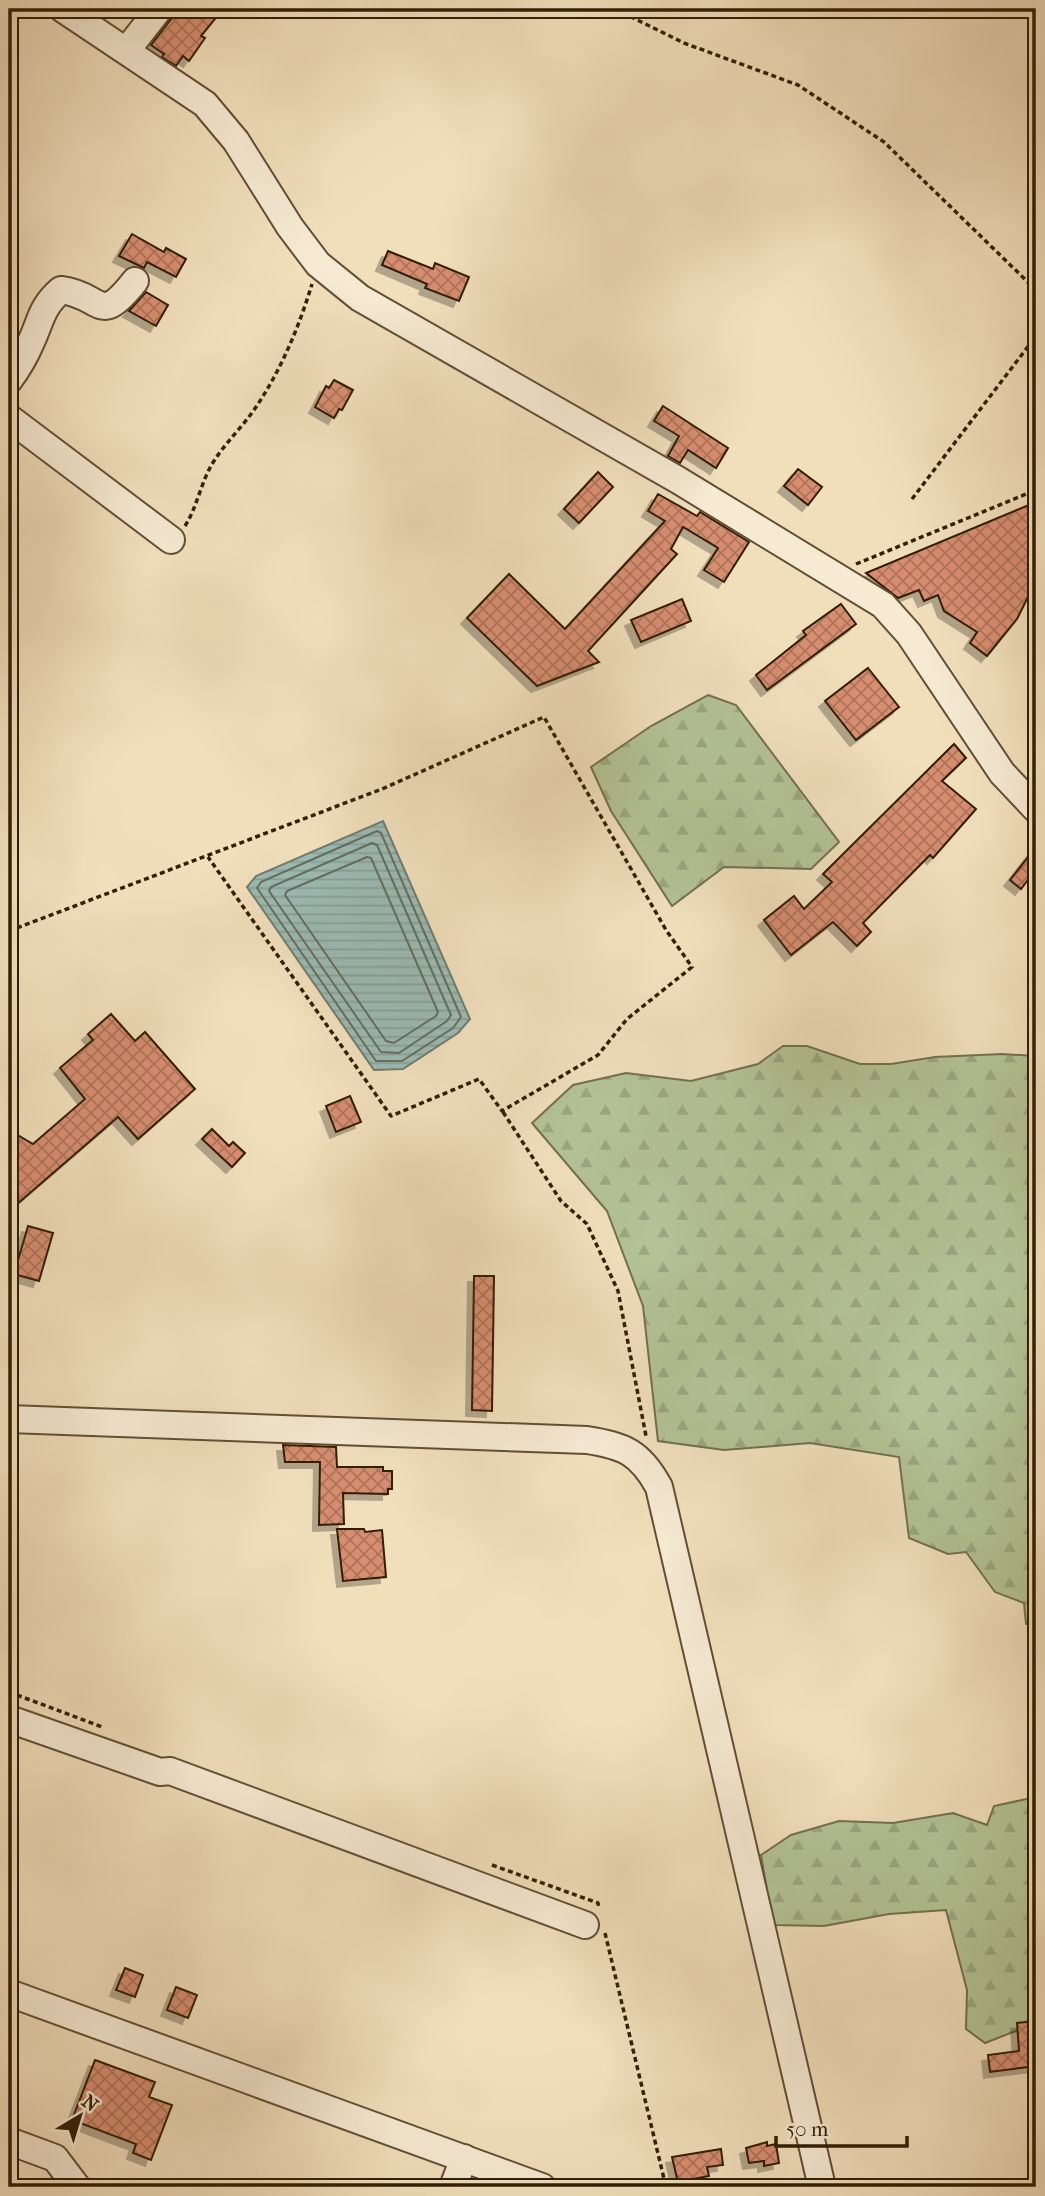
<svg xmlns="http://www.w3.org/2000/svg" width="1045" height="2196" font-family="'IM FELL French Canon',serif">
	<defs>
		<pattern id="forest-firs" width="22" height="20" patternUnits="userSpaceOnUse" patternTransform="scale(1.75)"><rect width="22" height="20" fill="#b3c396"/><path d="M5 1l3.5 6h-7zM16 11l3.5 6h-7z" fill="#9aa780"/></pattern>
		<pattern id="water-rules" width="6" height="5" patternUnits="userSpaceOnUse" patternTransform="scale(1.75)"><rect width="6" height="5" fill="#9bbcb5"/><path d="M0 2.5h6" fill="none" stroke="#86a19a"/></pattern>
		<pattern id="building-cross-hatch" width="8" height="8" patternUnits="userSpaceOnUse" patternTransform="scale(1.75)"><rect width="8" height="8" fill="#d78e70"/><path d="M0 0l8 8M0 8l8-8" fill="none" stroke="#af735a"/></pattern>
		<filter id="shadow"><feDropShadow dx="-6" dy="6" stdDeviation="0" flood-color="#0004"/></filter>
	</defs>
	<rect width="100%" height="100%" fill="#f1dfbc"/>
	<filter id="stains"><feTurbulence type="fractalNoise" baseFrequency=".00286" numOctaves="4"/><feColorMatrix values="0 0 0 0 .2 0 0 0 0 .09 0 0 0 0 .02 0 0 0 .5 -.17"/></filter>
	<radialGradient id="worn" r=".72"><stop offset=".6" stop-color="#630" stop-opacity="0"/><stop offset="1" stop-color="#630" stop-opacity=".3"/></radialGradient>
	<g fill="url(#forest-firs)" stroke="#72714e" stroke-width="2">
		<polygon points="708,695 736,705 839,842 811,869 724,867 672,906 611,811 591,767 651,726"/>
		<polygon points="783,1046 807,1046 860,1064 891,1064 935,1057 1002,1054 1036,1056 1036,1231 1028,1249 1036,1257 1036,1623 1026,1624 1024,1603 995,1592 966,1552 948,1554 909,1538 899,1457 810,1443 724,1450 658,1441 643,1306 607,1211 532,1123 573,1085 626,1073 691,1081 758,1064"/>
		<polygon points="1036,1797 1036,2023 985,2043 966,2029 967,1990 946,1910 889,1914 824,1926 773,1925 761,1855 791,1835 839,1821 893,1823 953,1813 987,1825 994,1806"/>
	</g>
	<polygon fill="url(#water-rules)" stroke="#717d6f" stroke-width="2" points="383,821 470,1019 458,1033 403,1069 374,1070 247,887 256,876"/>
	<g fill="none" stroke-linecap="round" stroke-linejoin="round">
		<g stroke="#666e5d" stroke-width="2">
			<polygon points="377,831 381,833 461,1017 453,1028 402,1061 376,1061 257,888 261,882"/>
			<polygon points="372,843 377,845 451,1015 447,1021 399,1053 381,1052 269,891 271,887"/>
			<polygon points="367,857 371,858 438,1012 436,1016 394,1043 386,1041 285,895 287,891"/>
		</g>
	</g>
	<g fill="url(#building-cross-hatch)" stroke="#311f05" stroke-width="2" filter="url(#shadow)">
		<polygon points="174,9 223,9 201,36 205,38 189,61 183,56 176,66 162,57 164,54 151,45 171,19"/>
		<polygon points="132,234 164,252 166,248 186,259 176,277 147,262 144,268 119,256"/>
		<polygon points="388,251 433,269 435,263 469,277 459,301 425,288 427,284 382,265"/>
		<polygon points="146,292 168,305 156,326 129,311"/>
		<polygon points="334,380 353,390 342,410 339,409 334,418 315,407 326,386 329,388"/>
		<polygon points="663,406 728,448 716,468 688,450 680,463 668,456 679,436 654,421"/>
		<polygon points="798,469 822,487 808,505 784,486"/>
		<polygon points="598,472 613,487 579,523 564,509"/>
		<polygon points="658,494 697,516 700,512 749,542 724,582 704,570 718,548 683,527 671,549 677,554 588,651 599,662 537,686 467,618 509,574 565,629 665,521 648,511"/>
		<polygon points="1036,502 1036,581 1017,619 987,656 970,643 977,632 944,611 938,595 924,601 919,590 898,598 866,573"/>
		<polygon points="682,599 691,621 641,642 631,620"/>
		<polygon points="841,604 856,624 767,690 756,675 806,635 803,631"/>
		<polygon points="868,668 899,707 856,740 825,701"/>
		<polygon points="954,744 966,758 942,781 976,809 933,858 930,855 863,923 871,932 857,946 833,922 791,955 764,920 794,896 804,909 832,882 823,874"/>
		<polygon points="1036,847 1036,869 1021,889 1010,880"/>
		<polygon points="111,1014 135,1041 145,1032 195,1089 138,1139 118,1117 9,1211 9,1130 33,1144 85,1099 60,1068 93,1040 88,1034"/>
		<polygon points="350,1096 361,1122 336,1132 326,1106"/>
		<polygon points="212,1129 229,1146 233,1142 245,1153 232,1167 202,1139"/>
		<polygon points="28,1226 53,1233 39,1281 14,1274"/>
		<polygon points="474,1276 494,1276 492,1411 472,1410"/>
		<polygon points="283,1445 336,1447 337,1467 383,1467 383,1471 392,1471 392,1489 388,1489 388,1494 343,1493 344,1524 319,1525 320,1462 285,1462"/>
		<polygon points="337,1529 364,1529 365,1532 382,1530 386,1577 343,1581"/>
		<polygon points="125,1968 143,1975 135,1997 116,1990"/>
		<polygon points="176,1987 197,1995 188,2018 167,2010"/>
		<polygon points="1036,2021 1036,2066 990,2072 988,2055 1019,2051 1017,2023"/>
		<polygon points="95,2060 155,2082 149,2097 172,2105 151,2160 133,2153 136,2144 72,2120"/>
		<polygon points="767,2142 767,2146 776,2144 779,2163 764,2166 764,2161 749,2163 746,2148"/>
		<polygon points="721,2149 723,2165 707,2167 709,2176 693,2179 695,2187 679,2187 672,2157"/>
	</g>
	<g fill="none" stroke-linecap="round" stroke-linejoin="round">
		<defs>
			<g id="minor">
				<polyline points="63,9 205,104 236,141 290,227 318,264 360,298 678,480 883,605 909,634 1002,773 1036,809"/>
				<polyline points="127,50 159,9"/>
				<path d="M9,380C18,368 25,356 31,342C41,321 41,307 61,290C103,295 98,328 135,281"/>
				<polyline points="9,418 171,540"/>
				<path d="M9,1419L587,1440C624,1446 640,1452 659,1487L822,2187"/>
				<polyline points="9,1719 160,1772 170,1771 585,1925"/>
				<polyline points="9,1993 542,2187"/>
				<polyline points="9,2141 55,2158 77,2187"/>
				<polyline points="453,2187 464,2158"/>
			</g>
		</defs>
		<use href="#minor" stroke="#614f33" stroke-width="30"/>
		<g stroke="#311f05" stroke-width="3.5" stroke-dasharray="5 3.5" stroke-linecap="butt">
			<polyline points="615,9 684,43 798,85 884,142 1036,290"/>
			<polyline points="912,499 1036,336"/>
			<path d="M185,526C198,506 201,479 216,458C228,440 244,425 256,407C281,370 299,327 312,284"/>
			<polyline points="856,564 1036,490"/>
			<polyline points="9,931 382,789 544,717 666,930 692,967 627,1019 598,1055 502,1111 479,1079 391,1116 208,857"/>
			<polyline points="503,1112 561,1201 587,1224 618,1291 646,1436"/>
			<polyline points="9,1692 102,1727"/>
			<polyline points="492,1865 598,1903 599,1908"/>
			<polyline points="605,1933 666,2187"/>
		</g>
		<use href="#minor" stroke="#f6ead3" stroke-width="26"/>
	</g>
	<rect width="1045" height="2196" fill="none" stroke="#f1dfbc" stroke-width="35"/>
	<rect x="10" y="10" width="1024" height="2175" fill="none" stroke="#311f05" stroke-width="3.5"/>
	<rect x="18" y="18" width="1010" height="2161" fill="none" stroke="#311f05" stroke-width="2"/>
	<g transform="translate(80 2116) rotate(38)" stroke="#f6ead3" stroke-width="5" paint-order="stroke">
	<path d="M0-5L12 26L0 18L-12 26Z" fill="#311f05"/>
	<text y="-10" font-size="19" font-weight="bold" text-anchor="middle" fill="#311f05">N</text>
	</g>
	<path d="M776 2136v10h131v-10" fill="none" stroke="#311f05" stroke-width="3.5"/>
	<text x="786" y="2136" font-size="21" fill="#311f05" stroke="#f6ead3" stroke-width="5" paint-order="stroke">50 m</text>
	<rect width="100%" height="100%" filter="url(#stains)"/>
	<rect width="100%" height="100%" fill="url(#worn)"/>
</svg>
